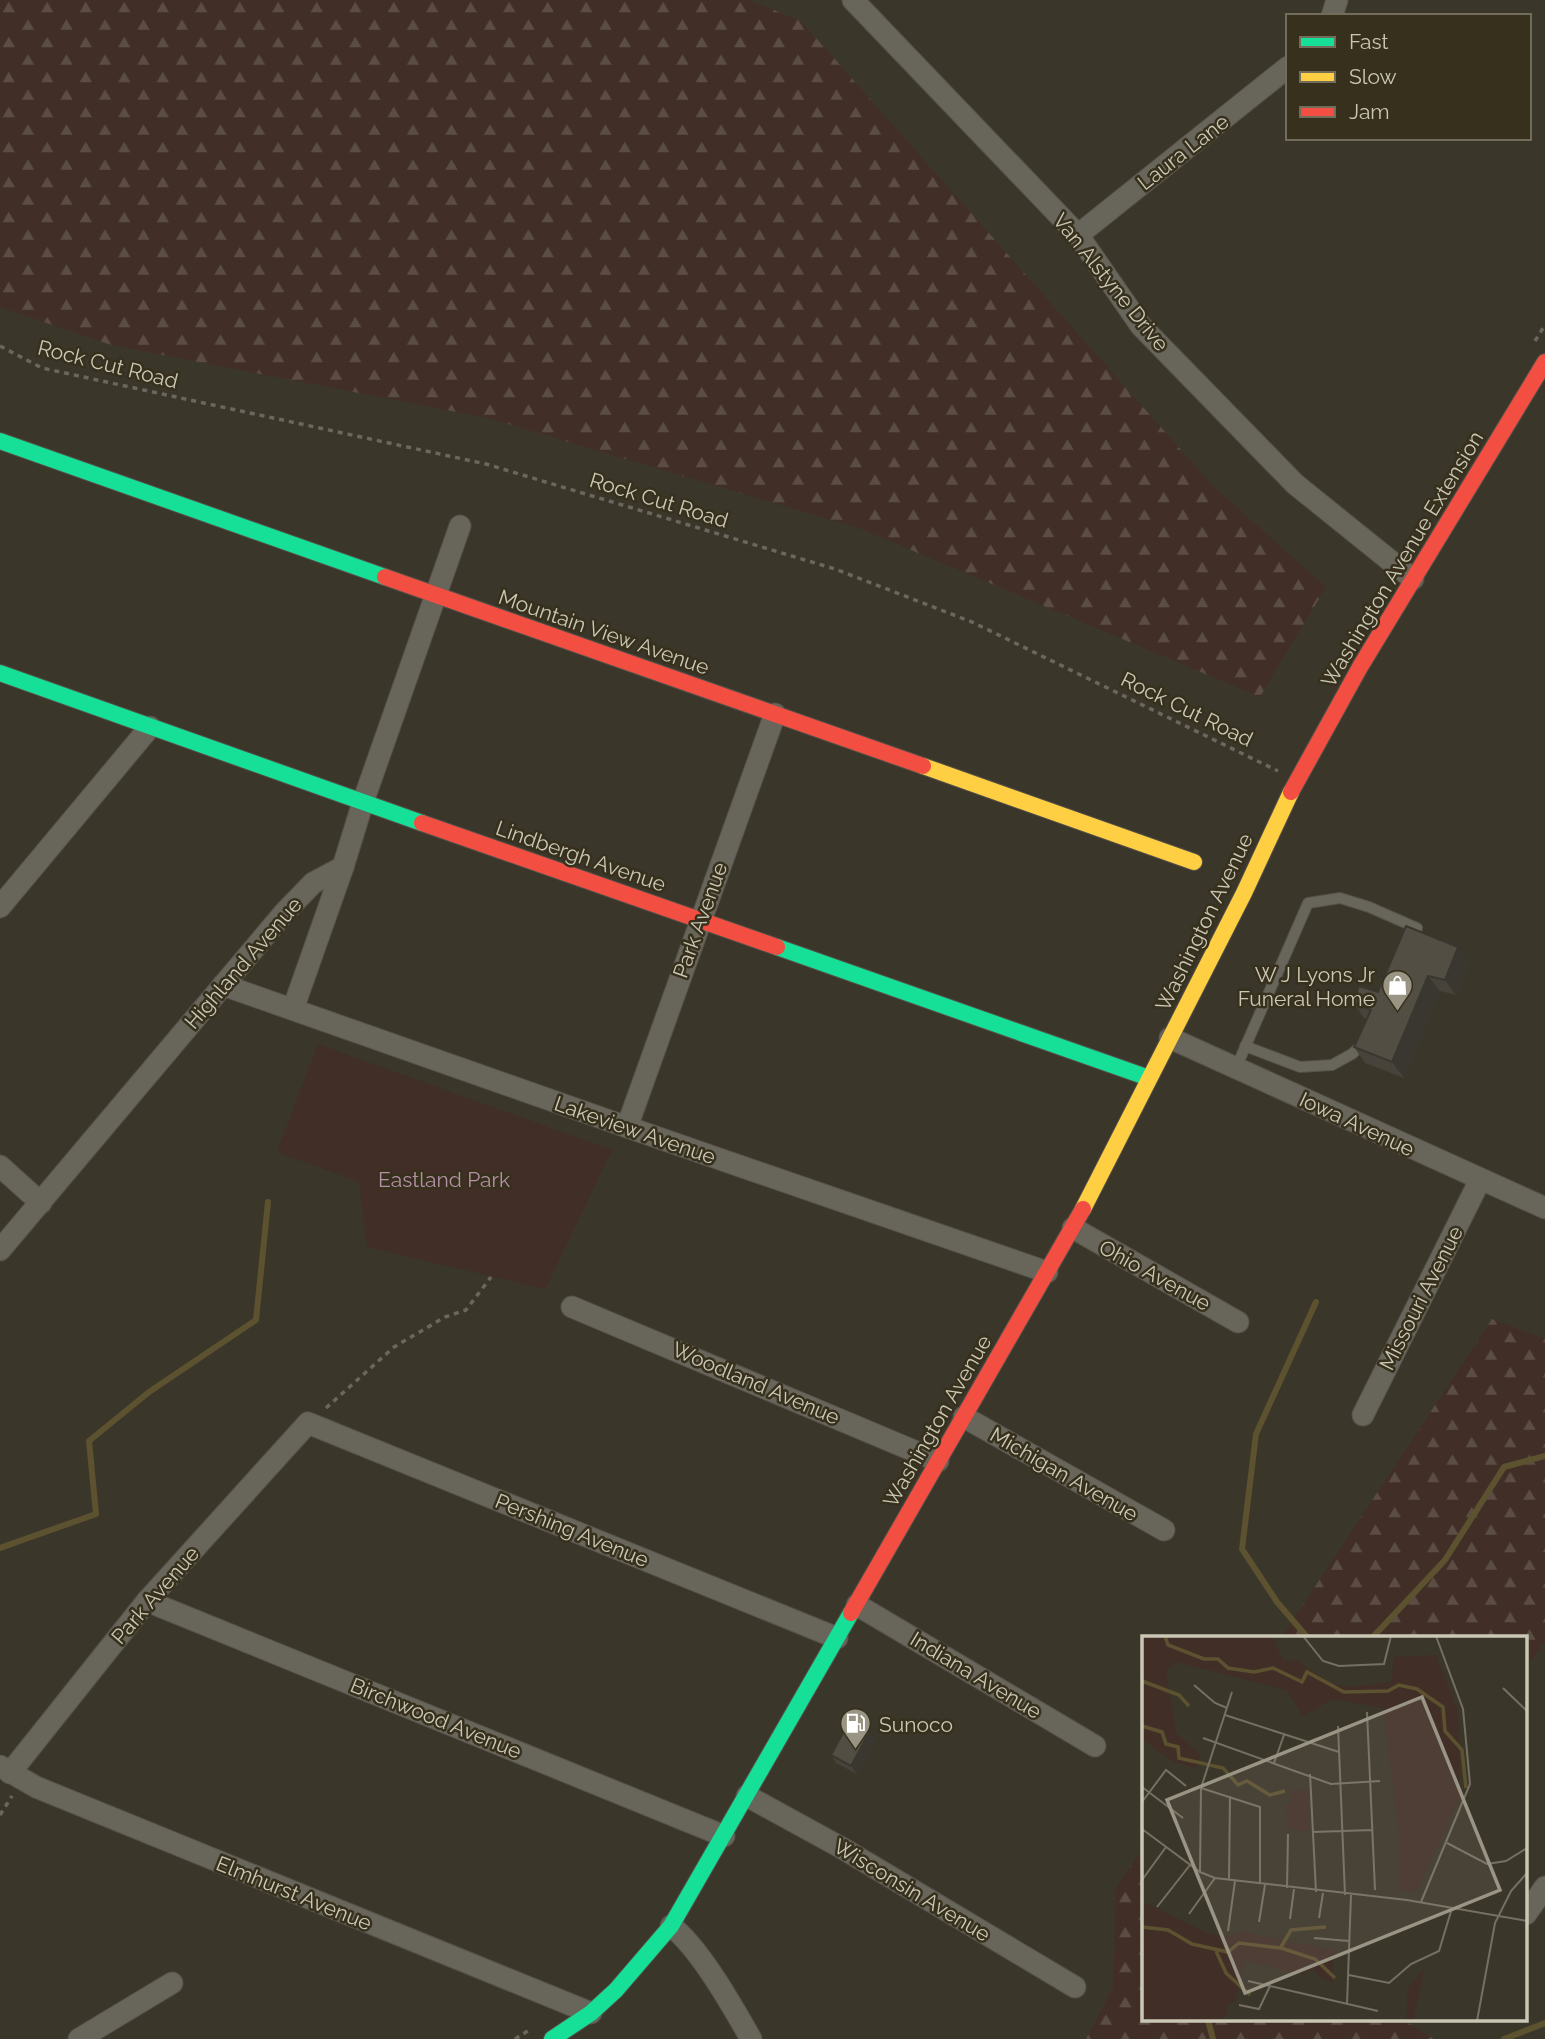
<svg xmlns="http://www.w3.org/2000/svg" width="1545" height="2039" font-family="Raleway,sans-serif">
	<defs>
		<pattern id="forest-firs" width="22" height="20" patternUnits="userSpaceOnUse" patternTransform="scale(1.75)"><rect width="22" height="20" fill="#412f27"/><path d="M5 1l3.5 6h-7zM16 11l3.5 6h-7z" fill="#5b4c44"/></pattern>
	</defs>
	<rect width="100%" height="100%" fill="#3b362a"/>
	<polygon fill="#412f27" points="318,1044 612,1150 545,1289 367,1247 359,1182 277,1152"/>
	<g fill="url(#forest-firs)">
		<polygon points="0,0 749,0 801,21 1213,486 1326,587 1260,697 861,529 488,418 111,345 0,307"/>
		<polygon points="1492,1319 1545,1339 1545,1641 1526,1668 1526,1638 1281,1638"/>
		<polygon points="1144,1846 1144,2020 1404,2020 1434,2039 1086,2039 1113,1988 1116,1888"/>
	</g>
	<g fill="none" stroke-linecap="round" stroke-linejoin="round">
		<g stroke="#5d522f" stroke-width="6">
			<polyline points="0,1548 96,1514 89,1441 149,1392 256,1320 268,1202"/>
			<polyline points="1308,1638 1277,1602 1242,1549 1256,1434 1316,1302"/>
			<polyline points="1372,1638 1445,1560 1504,1467 1545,1456"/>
			<polyline points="1208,2020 1213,2039"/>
			<polyline points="1504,2039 1545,2023"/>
		</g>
		<defs>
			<g id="lane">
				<polyline points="1245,1046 1300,1067 1332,1065 1352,1054 1366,1041"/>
				<polyline points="1236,1068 1308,903 1340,898 1369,907 1417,928 1411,943"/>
			</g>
			<g id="street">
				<polyline points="853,0 1078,235 1141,326 1295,484 1413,579"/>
				<polyline points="1332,16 1337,0"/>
				<polyline points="1078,235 1288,67"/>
				<polyline points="0,907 150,727"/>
				<polyline points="223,985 627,1127 1047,1272"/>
				<polyline points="293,1009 343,867"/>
				<polyline points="1170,1038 1545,1208"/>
				<polyline points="627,1127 775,714"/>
				<polyline points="0,1166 41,1203"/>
				<polyline points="1073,1228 1238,1322"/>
				<polyline points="0,1250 284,913 313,883 343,867 363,802 460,526"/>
				<polyline points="572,1307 938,1461"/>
				<polyline points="1363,1415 1480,1180"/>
				<polyline points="964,1417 1164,1530"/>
				<polyline points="147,1601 724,1836"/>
				<polyline points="857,1605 1095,1746"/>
				<polyline points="0,1766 36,1787 591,2013"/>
				<polyline points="10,1773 147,1601 308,1423 837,1638"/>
				<polyline points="747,1796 842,1848 1075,1987"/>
				<polyline points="1526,1914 1545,1887"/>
				<path d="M671,1926C699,1947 733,2007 751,2039"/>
				<polyline points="79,2039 172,1983"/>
			</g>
			<g id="fast">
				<polyline points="0,441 385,577"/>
				<polyline points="0,673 422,823"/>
				<polyline points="777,947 1149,1078"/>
				<polyline points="552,2039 591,2013 616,1990 671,1926 851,1613"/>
			</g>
			<g id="slow">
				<polyline points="923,766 1194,862"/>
				<polyline points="1083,1209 1244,893 1291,792"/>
			</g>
			<g id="jam">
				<polyline points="385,577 923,766"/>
				<polyline points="1291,792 1360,667 1545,362"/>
				<polyline points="422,823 777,947"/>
				<polyline points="851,1613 1083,1209"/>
			</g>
		</defs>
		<use href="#lane" stroke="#555149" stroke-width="12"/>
		<use href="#street" stroke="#555149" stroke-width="23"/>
		<use href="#fast" stroke="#555149" stroke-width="18"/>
		<use href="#slow" stroke="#555149" stroke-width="18"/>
		<use href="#jam" stroke="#555149" stroke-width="18"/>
		<g stroke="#6c675e" stroke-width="3.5" stroke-dasharray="5 5" stroke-linecap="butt">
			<polyline points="1535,341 1545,325"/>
			<polyline points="0,346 42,368 486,464 835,569 972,622 1278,771"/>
			<polyline points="326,1408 394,1347 445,1317 466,1310 491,1277"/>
			<polyline points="0,1815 12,1796"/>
			<polyline points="515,2039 531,2029"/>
		</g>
		<use href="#lane" stroke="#68655b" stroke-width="10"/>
		<use href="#street" stroke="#68655b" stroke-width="21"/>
		<use href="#fast" stroke="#16e098" stroke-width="16"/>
		<use href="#slow" stroke="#ffcf43" stroke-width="16"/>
		<use href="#jam" stroke="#f24e42" stroke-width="16"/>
	</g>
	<g fill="#47433a">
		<polygon points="1469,963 1456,995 1440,991 1404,1078 1365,1063 1354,1047 1367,1019 1364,1018 1353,1003 1378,992"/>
		<polygon points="876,1739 857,1774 836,1763 831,1755"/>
	</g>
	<g fill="#39372f">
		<polygon points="1458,947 1469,963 1456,995 1445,980"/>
		<polygon points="1428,976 1440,991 1404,1078 1392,1062"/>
		<polygon points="870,1731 876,1739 857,1774 851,1766"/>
	</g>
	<g fill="#524e43" stroke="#39372f" stroke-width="2">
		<polygon points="1406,926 1458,947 1445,980 1428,976 1392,1062 1354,1047 1371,1010 1353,1003 1359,986 1378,992"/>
		<polygon points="850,1720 870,1731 851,1766 831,1755"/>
	</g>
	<defs>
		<symbol id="shop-pin" viewBox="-11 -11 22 30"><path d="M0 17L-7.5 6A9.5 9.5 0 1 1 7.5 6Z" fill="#999484" stroke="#36301d"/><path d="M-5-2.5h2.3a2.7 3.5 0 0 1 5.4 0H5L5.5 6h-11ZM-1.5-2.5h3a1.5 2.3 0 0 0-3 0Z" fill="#fff"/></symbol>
		<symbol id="fuel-pin" viewBox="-11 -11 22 30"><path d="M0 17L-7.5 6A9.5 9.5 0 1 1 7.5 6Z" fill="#999484" stroke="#36301d"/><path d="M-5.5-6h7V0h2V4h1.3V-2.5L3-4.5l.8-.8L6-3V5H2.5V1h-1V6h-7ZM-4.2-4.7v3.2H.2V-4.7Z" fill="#fff"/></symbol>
	</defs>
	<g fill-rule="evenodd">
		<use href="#shop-pin" x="1380" y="968" width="35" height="47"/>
		<use href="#fuel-pin" x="838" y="1706" width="35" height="47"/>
	</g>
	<g text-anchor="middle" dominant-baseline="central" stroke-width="5" stroke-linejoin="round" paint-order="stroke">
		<g font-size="21" fill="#cbc7b5" stroke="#36301d">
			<text transform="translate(1183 152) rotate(-38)">Laura Lane</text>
			<text transform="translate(1111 282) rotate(51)">Van Alstyne Drive</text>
			<text transform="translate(108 364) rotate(14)">Rock Cut Road</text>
			<text transform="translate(659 500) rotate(17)">Rock Cut Road</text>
			<text transform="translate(1402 559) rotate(-59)">Washington Avenue Extension</text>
			<text transform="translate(604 632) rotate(19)">Mountain View Avenue</text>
			<text transform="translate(1187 709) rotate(26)">Rock Cut Road</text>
			<text transform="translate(581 856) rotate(19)">Lindbergh Avenue</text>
			<text transform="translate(700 920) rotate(-70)">Park Avenue</text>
			<text transform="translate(1204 922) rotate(-64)">Washington Avenue</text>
			<text transform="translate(243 963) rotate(-49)">Highland Avenue</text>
			<text transform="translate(1357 1124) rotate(25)">Iowa Avenue</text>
			<text transform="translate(635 1130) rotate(19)">Lakeview Avenue</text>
			<text transform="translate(1155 1275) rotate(29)">Ohio Avenue</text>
			<text transform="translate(1421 1298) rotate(-63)">Missouri Avenue</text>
			<text transform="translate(756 1383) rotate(23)">Woodland Avenue</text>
			<text transform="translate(937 1421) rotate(-60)">Washington Avenue</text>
			<text transform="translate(1064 1474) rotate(30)">Michigan Avenue</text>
			<text transform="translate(572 1530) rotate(22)">Pershing Avenue</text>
			<text transform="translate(155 1595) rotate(-49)">Park Avenue</text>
			<text transform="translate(976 1675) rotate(31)">Indiana Avenue</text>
			<text transform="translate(436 1718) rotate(22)">Birchwood Avenue</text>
			<text transform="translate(912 1890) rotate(31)">Wisconsin Avenue</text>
			<text transform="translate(294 1893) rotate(22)">Elmhurst Avenue</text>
		</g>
		<g font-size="21" fill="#cbc7b5" stroke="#36301d" text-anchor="end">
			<text x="1375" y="974">W J Lyons Jr<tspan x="1375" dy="24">Funeral Home</tspan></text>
			<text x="879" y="1724" text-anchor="start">Sunoco</text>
		</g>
		<g font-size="21" fill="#b68fa6" stroke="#36301d">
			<text x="444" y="1179">Eastland Park</text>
		</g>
	</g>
	<g transform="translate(1142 1636)">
		<rect width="385" height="385" fill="#3b362a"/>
		<path d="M166,153L167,195L147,194L143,170L150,165V154Z" fill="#412f27"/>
		<path d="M0,0L131,1L141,25L155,24L189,48L208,51L249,46L252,21L294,19L316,76L318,162L274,256L257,253V195L241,72L190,63L161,81L145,54L35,26L24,34L34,97L58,119L54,132L32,126L0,103ZM0,265L67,298L88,300L101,296L191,314V346L180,343L171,332L161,339L102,324L93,366L87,368L81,385H0ZM283,331L271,385H264L266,352Z" fill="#412f27"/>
		<path fill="none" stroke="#5d522f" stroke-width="3.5" d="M23,0L26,9L62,23H76L86,32L112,36L131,32L160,46L165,36L202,56L246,55L257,49L275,53L301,71L303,95L320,114L324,152M0,45L37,59L47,70M0,90L20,96L24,108L36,111L37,122L81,132L96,149L105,145L128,159L143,155M0,291L26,294L50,308L86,316L97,307L139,312L173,323L193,342M139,311L149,294L184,291M74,315L84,337L108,359"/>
		<path fill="none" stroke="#757062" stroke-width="2" d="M161,0L181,25L197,30L242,28L249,0M52,49L73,67L85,72M361,52L385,75M225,76L233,254M83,79L197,116M196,90L203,259M61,102L189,148L238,145M132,127L142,99M168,138L174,256M0,151L41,182M59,152L118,171V248M0,166L24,134L44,150M0,193L58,236L73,242L265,264L385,285M171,196L230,194M305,207L345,228L364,225L385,212M58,235L59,152L90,56M0,244L24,211M87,244L88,160M145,252L146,198M279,266L328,148L321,73L294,0M15,271L48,229M47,278L73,242M177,282L181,257M148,283L152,253M117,286L123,249M86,295L93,245M172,302L207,305M207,339L247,347L269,328L297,315L310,272M106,345L236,375M205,368L209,259M97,369L117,373L128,350M335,385L353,287L369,255L385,237"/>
		<path fill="#999484" fill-opacity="0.15" stroke="#999484" stroke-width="3.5" d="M280,61L358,254L103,357L25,164Z"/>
		<rect width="385" height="385" fill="none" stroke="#cbc7b5" stroke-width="3.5"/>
	</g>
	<rect x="1286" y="14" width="245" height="126" fill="#36301d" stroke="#726c5a" stroke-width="2"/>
	<rect x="1300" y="37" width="35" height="10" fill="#16e098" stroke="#726c5a" stroke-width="2"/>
	<text x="1349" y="49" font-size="21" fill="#cbc7b5">Fast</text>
	<rect x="1300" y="72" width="35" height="10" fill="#ffcf43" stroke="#726c5a" stroke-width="2"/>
	<text x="1349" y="84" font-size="21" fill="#cbc7b5">Slow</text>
	<rect x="1300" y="107" width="35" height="10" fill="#f24e42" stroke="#726c5a" stroke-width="2"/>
	<text x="1349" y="119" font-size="21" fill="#cbc7b5">Jam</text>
</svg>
